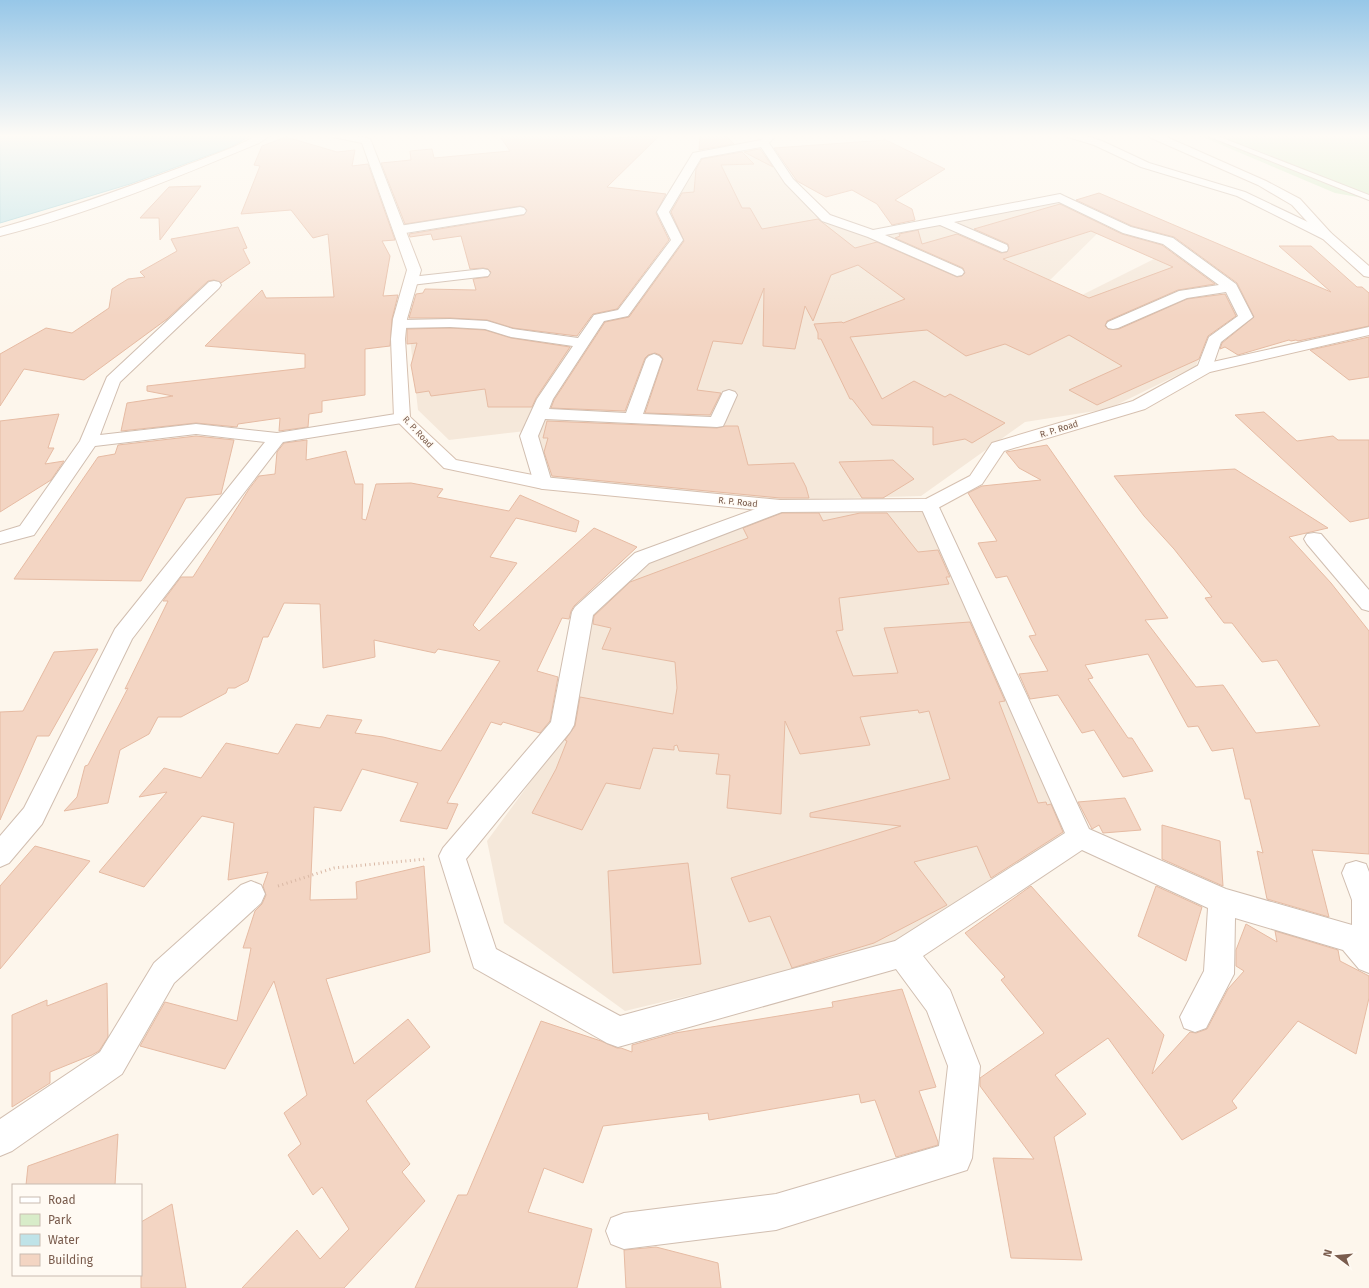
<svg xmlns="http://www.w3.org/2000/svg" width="1369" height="1288" font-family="'Fira Sans',sans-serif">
	<rect width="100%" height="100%" fill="#fdf6ec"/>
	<g fill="#f5e8da">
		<polygon points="760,147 814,215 869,237 960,277 969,275 883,234 938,225 1004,253 1013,249 954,221 1060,203 1107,224 1045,285 1076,298 1170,251 1221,286 1181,292 1106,323 1112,328 1190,295 1226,294 1238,313 1206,338 1196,366 1108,409 1025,422 921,496 779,500 546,482 536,435 552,398 604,319 626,315 685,238 669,212 704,157"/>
		<polygon points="483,328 511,337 576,345 526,431 449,440 418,410 409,329"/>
		<polygon points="924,508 1070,834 894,946 625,1011 504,923 487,841 570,728 588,613 645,562 781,509"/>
	</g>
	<polygon fill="#d8ecc9" points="1198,135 1369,135 1369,199 1335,193"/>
	<polygon fill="#bfe3e8" stroke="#a5d3da" points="0,135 252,135 231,147 130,184 0,223"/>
	<g fill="#f3d5c3" stroke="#e6bba3" fill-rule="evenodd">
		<polygon points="499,135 610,135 610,138 659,136 607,187 666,194 656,213 669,240 617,309 593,314 577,336 513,328 487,320 450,318 409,318 416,294 423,293 425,289 476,290 473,279 488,277 491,272 488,269 483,268 470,269 461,236 433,240 431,234 410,237 409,234 524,215 527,210 524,207 520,206 405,224 381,163 411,160 410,151 432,149 434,158 510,151"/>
		<polygon points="700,135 725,135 734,144 699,150"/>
		<polygon points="286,137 337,152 355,150 352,166 368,164 395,240 382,241 390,256 383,296 398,295 392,319 390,346 365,349 365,395 322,401 322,412 309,414 308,427 279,431 280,418 238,424 237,427 196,423 121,431 127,403 173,396 147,391 147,386 305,368 305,354 205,346 262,290 266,298 334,297 328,234 313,238 291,210 241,214 260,166 254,165 262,146"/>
		<polygon points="886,140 945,169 895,200 912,209 915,220 892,225 877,204 852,190 826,197 797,181 774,148"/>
		<polygon points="759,149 760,149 773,167 744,152"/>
		<path d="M742,152L754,164L721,165L742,208H750L762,229L818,219L855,248L877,242L957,277L962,276L965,273L963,268L895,238L900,236L899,234L918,230L922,244L957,234L1001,253L1007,252L1009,248L1008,244L974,229L1060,204L1122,234L1162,245L1215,284L1178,290L1107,321L1105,326L1108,329H1119L1187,299L1225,294L1236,316L1208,336L1199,359L1097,405L1069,390L1122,366L1069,335L1029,355L1005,344L966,356L927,330L850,337L882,399L914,381L945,397L950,394L1005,423L972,443L965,439L933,445V427L872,425L852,399H850L821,339H818V333L814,324L842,322L843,323L905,299L858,265L831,275L813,321L805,306L795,349L763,346L764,288L742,344L713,341L697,390L721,393L710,415L645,413L663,359L660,355L655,353L648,355L645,358L625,411L551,408L554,400L605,322L629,317L684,241L671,212L682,193L694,192L696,169L702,159ZM1091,231L1173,267L1089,298L1003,259Z"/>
		<polygon points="201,186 160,240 159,218 140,218 169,187"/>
		<polygon points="1099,193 1331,292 1279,246 1311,246 1357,287 1362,287 1369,293 1369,326 1298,341 1296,340 1291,341 1289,340 1238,355 1225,347 1220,349 1222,343 1254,317 1237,283 1174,237 1132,226 1076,200"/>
		<polygon points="238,227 247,248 243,249 250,263 221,283 214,280 208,281 167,319 84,380 24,369 0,406 0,354 46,328 72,333 109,308 112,289 128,279 145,277 140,272 177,251 171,239"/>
		<polygon points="450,328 485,330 511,338 570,347 536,398 532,407 488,407 485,389 431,396 429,391 416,393 411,365 417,343 407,344 407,329"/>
		<polygon points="1369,337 1369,377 1349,380 1310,350"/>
		<polygon points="1264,412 1297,441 1333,436 1338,440 1369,440 1369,518 1350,522 1235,415"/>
		<polygon points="59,414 48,448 54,448 45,464 64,461 51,480 0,512 0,421"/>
		<polygon points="547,421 717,428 725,426 738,426 748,465 794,463 806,487 809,498 780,498 552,476 544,452 548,438 543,438"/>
		<polygon points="196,436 234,440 221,494 186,498 141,581 14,579 98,457 115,454 118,445"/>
		<polygon points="307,440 306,460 346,451 355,484 363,484 362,519 366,520 376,484 411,483 443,489 437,497 509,511 520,495 579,521 576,532 516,518 490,557 517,563 473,625 479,631 594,528 637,547 574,606 571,611 569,619 562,618 537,671 558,677 550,721 540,733 503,722 501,725 491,722 447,803 458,804 447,829 400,821 418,783 362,769 341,811 314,807 310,900 357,899 356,882 424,866 430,952 326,979 354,1064 408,1019 430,1047 366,1101 410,1164 402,1172 425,1201 344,1288 242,1288 297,1230 320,1259 349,1229 322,1187 313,1195 288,1155 301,1144 284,1113 307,1095 274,981 225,1069 140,1046 165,1002 237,1021 251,948 243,948 255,911 262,904 266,895 263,886 268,872 228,880 234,823 202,816 144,887 99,872 167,792 139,797 164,768 201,778 226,743 278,754 296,724 320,728 327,715 362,720 355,733 383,737 441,751 500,661 438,649 435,653 374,640 375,657 323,668 320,604 284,603 268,637 263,637 248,681 235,688 228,688 226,693 181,717 158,717 149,734 120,750 108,803 64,811 77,797 85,766 88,765 128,688 125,689 168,601 163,601 181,577 193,577 249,489 259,476 275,474 277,452 284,443"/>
		<polygon points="1047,445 1168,618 1145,620 1196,687 1223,685 1256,733 1320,726 1277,660 1262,662 1232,623 1224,623 1205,598 1212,597 1174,549 1144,516 1114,476 1235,469 1328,528 1289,537 1331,583 1369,631 1369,854 1312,850 1329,917 1267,899 1257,851 1263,853 1250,799 1245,799 1233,748 1212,751 1198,726 1188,727 1148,654 1085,665 1093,678 1088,679 1128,738 1132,738 1153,771 1123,777 1094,730 1082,733 1058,695 1030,699 1019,674 1048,671 1029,636 1036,635 1007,576 996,578 978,543 997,541 968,493 982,486 1041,480 1019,468 1006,452"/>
		<polygon points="893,460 914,479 883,498 862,498 839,462"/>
		<polygon points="782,513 819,513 823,521 860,513 887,513 918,552 938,550 950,577 946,577 949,584 839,598 843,630 836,631 853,676 898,673 884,628 970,622 1005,701 999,702 1038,803 1046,802 1047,805 1051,804 1063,832 991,878 977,846 914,862 947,905 874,943 792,968 770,916 749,922 731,878 901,826 810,817 810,813 950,779 929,711 919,713 918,710 860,717 870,745 800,754 785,721 781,814 727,808 730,775 716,774 719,754 679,751 677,745 674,746 674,750 653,748 640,789 606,783 582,830 532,813 556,769 567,741 565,740 575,726 580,697 673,714 677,688 675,662 602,649 611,628 593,624 594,616 630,582 748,538 743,528"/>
		<polygon points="98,649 49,736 37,736 0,820 0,712 23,711 54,652"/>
		<polygon points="1125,798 1141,830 1103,833 1099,825 1092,829 1078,802"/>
		<polygon points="1162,825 1220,841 1223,886 1162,859"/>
		<polygon points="35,846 90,861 0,969 0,886"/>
		<polygon points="688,863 701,964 613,973 608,871"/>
		<polygon points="1031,886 1164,1035 1152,1074 1190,1032 1196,1033 1207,1029 1228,989 1244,971 1236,966 1236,950 1246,924 1277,942 1275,931 1338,950 1340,961 1369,976 1369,998 1356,1054 1298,1021 1232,1101 1237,1108 1182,1140 1108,1038 1055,1075 1086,1114 1054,1137 1082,1260 1011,1258 993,1158 1034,1159 980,1086 980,1078 1044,1033 1001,980 1005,977 965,933"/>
		<polygon points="1156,886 1202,907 1186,961 1138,936"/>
		<polygon points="107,983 108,1037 99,1051 92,1055 50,1072 50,1083 12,1107 12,1015 47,1000 47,1006"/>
		<polygon points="902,989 936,1087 919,1091 938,1142 938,1145 896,1157 875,1100 861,1103 859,1094 709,1120 708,1113 603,1126 583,1183 544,1168 528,1212 592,1229 577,1288 415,1288 458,1195 467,1195 541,1021 601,1041 617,1048 621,1048 632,1052 632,1045 675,1033 833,1007 832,1002"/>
		<polygon points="118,1134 115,1185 26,1185 28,1166"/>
		<polygon points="172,1204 186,1288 141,1288 141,1222"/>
		<polygon points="656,1247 718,1263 721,1288 626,1288 624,1250"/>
	</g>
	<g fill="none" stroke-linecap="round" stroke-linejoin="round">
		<defs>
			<polygon id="lane" points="1205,135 1215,135 1369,195 1369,200"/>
			<g id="street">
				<polygon points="765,135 776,135 769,143 793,179 830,215 873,230 1060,194 1064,196 1131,227 1173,238 1236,284 1253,317 1221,342 1211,371 1205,373 1199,371 1197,368 1209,337 1238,316 1226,292 1187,298 1118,328 1113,329 1108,328 1106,325 1108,322 1179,291 1219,285 1163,244 1123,233 1059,202 954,222 1007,245 1008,248 1007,251 1002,252 940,225 885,235 962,269 964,272 962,275 957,276 868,237 822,221 785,183 761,147 701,158 669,212 683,240 628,316 604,321 553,399 549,409 626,413 646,359 649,356 654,354 659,356 662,359 643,414 711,417 723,392 729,390 735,392 737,395 725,422 723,426 717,427 545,419 538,436 552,483 549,487 543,489 537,487 534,483 520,436 537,399 573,346 511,337 485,329 450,327 400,328 395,327 393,324 395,321 400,320 450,319 487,321 513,329 578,338 594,315 618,310 671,240 657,212 693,153 761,140"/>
				<polygon points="1067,135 1084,135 1102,141 1149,163 1245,192 1331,233 1333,236 1331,239 1323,239 1237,196 1141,167 1094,145 1068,137"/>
				<polygon points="520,207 524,208 526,211 524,214 399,234 395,233 393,230 395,227 399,226"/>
				<polygon points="483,269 488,270 490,273 488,276 411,285 406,284 404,281 406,278 411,277"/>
				<polygon points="214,281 219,282 221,285 219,288 120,382 100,435 196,424 277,433 402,413 408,414 410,418 408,422 402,423 283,442 132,639 42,824 9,863 0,867 0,836 24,808 115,629 265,442 196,434 95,446 34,535 0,544 0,532 20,526 80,441 107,377 209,282"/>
				<polygon points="929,499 936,501 938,505 1089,829 1226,889 1352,925 1352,900 1342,873 1346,864 1356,861 1366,864 1369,872 1369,973 1359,969 1343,950 1235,918 1234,974 1206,1028 1195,1032 1184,1028 1180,1017 1204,971 1208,908 1082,850 923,956 950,990 980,1066 972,1158 967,1170 776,1230 624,1249 611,1244 606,1231 611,1218 624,1213 776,1194 939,1146 948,1066 927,1011 896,969 618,1047 607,1043 474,968 439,856 443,848 551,722 572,612 575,607 635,553 780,500 787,502 789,506 787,510 649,563 593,615 574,725 570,732 466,859 496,949 620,1016 895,941 1065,833 920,505 922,501"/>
				<polygon points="1314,533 1321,534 1369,590 1369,611 1362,609 1307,544 1304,539 1307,534"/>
				<polygon points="251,881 261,885 265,894 261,903 174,983 122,1074 12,1151 0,1156 0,1119 100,1052 154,963 241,885"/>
			</g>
			<g id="secondary">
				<path d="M258,135H271L259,143C175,178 89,214 0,236V228C61,211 120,190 179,168C205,158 233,149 258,135Z"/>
				<polygon points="332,135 353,135 370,139 371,141 421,270 407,319 405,339 410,417 456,460 543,477 780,500 926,499 970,476 992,443 1133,401 1199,365 1369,327 1369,335 1210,372 1145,409 1004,451 982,484 936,509 929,511 780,512 543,489 444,468 394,418 391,339 393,319 407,270 362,143 333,137"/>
				<polygon points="1148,135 1162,135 1266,181 1300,199 1331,233 1369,266 1369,277 1364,276 1323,239 1292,205 1258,185 1149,137"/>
			</g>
		</defs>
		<use href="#lane" stroke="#d1beb0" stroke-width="2"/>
		<use href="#street" stroke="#d1beb0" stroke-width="2"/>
		<use href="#secondary" stroke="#d6c0b0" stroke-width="2"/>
		<polyline stroke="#d9b8a5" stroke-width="3" stroke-dasharray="1 3.5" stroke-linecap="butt" points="278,886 334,868 426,859"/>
		<use href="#lane" fill="#fff" fill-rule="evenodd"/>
		<use href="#street" fill="#fff" fill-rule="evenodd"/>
		<use href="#secondary" fill="#fff" fill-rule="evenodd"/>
	</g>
	<linearGradient id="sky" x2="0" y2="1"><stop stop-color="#97c7e8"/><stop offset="0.43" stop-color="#fefbf6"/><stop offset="1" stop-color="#fefbf6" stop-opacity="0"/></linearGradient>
	<rect width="1369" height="316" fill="url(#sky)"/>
	<g text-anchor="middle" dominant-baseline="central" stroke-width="3" stroke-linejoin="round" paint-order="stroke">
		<g font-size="9" fill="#7a5c4d" stroke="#fffaf3">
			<text transform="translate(1059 429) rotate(-17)">R. P. Road</text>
			<text transform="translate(418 432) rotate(47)">R. P. Road</text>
			<text transform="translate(738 502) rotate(6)">R. P. Road</text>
		</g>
	</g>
	<rect x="12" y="1184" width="130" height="92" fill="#fffaf3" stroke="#cabbb1"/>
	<rect x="20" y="1197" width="20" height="6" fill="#ffffff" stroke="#cabbb1"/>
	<text x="48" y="1204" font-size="12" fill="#7a5c4d">Road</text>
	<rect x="20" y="1214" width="20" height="12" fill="#d8ecc9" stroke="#cabbb1"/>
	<text x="48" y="1224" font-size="12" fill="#7a5c4d">Park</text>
	<rect x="20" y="1234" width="20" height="12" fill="#bfe3e8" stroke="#cabbb1"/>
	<text x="48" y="1244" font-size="12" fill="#7a5c4d">Water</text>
	<rect x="20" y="1254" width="20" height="12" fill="#f3d5c3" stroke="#cabbb1"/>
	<text x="48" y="1264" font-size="12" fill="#7a5c4d">Building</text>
	<g transform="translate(1337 1256) rotate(286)" stroke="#fffaf3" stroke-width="3" paint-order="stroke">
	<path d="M0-3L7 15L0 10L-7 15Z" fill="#7a5c4d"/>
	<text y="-6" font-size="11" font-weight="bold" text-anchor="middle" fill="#7a5c4d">N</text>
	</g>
</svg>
